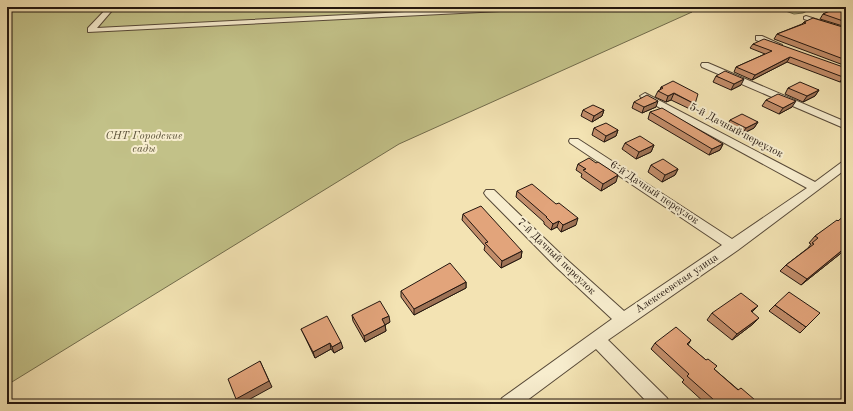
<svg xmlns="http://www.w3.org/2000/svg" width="853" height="411" font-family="'Old Standard TT',serif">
	<rect width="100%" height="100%" fill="#f3e3b3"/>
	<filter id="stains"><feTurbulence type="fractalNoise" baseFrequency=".005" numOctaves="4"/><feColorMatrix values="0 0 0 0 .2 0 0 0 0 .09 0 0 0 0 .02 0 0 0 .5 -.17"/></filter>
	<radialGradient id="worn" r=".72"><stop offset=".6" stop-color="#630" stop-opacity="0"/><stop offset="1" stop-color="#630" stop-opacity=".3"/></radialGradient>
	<g fill="#c2c188" stroke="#726c4c">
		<polygon points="7,7 678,7 692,12 399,144 7,385"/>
		<polygon points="783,7 826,7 834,9 833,11 809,10 803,13 794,14 777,8"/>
	</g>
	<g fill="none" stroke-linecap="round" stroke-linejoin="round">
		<defs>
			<g id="minor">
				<polygon points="108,7 115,7 97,28 502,7 544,7 541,9 88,32 88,28"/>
				<polygon points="806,16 846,29 846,33 804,19 804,17"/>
				<polygon points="756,36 762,36 782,45 781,47 775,47 756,40"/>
				<polygon points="702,63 708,63 846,122 846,129 702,67 701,65"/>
				<polygon points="645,93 815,182 842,162 846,161 846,169 738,250 608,340 667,398 670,404 649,404 596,349 522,404 499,404 502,398 612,319 555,266 486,196 484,193 486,190 494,190 565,258 624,311 722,245 570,143 569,141 570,139 578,139 732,239 807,188 642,98 640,96"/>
			</g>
		</defs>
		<use href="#minor" stroke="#574938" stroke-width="2"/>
		<use href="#minor" fill="#f7edce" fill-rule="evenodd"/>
	</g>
	<g fill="#c28d6a" stroke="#23160f">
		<polygon points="846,7 846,27 820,19 823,14 832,10 834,8"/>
		<polygon points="804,22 846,28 846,66 774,39 777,34 802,24"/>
		<polygon points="753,44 846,68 846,79 840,82 787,62 752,80 734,72 736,67 765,54 750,48"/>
		<polygon points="716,76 741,85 731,90 713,82"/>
		<polygon points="661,87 695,104 692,110 671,100 666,102 655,97 658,91 660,90"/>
		<polygon points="788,88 819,90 815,96 803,102 785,94"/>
		<polygon points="766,100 792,107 779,114 762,106"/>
		<polygon points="634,102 656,107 642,113 632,108"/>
		<polygon points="583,110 604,110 602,116 592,122 581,116"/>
		<polygon points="650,112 723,144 720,150 709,155 648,119"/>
		<polygon points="730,120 758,122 754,128 742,134 727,126"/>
		<polygon points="594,128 618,130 616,136 604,142 592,135"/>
		<polygon points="625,143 654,145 651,152 636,159 622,149"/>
		<polygon points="578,164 616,182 601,191 581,177 582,174 576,170"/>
		<polygon points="651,165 678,169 675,175 662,182 648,172"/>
		<polygon points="517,191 576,225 561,232 557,227 551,230 544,224 544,222 516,197"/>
		<polygon points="463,214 522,251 521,258 501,268 484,250 485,246 462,220"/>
		<polygon points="838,221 843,246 846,247 840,254 801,285 780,271 786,265 808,248 811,244 809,243 815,236"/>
		<polygon points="466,282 466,288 414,315 401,297 401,291"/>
		<polygon points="775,305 806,327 800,333 769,311"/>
		<polygon points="752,312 753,324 732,340 707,320 712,313"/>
		<polygon points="352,315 390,322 385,325 386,331 365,342 353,321"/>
		<polygon points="301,329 343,348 334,353 331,349 315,358 304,335"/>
		<polygon points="691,340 688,345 706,360 717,366 714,369 755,404 706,404 682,382 684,380 651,349 655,343"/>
	</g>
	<g fill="#9e7356" stroke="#23160f">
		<polygon points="790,57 787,62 752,80 755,75"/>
		<polygon points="846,76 846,79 840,82 843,77"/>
		<polygon points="744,79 741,85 731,90 734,84"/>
		<polygon points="819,90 815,96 803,102 807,96"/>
		<polygon points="674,93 671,100 666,102 668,96"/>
		<polygon points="658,101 656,107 642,113 644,107"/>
		<polygon points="796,101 792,107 779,114 783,108"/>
		<polygon points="604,110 602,116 592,122 594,116"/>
		<polygon points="758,122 754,128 742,134 746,128"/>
		<polygon points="618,130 616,136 604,142 606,136"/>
		<polygon points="723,144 720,150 709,155 712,149"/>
		<polygon points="654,145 651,152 636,159 639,152"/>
		<polygon points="678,169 675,175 662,182 665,175"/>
		<polygon points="618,175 616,182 601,191 603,184"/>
		<polygon points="578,218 576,225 561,232 563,225"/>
		<polygon points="559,221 557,227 551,230 553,224"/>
		<polygon points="846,247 840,254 801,285 807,279"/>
		<polygon points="522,251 521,258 501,268 502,261"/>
		<polygon points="466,282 466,288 414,315 414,309"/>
		<polygon points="758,306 752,312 751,311"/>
		<polygon points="389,316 390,322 383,326 382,319"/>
		<polygon points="759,318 753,324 732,340 737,334"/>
		<polygon points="385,325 386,331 365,342 364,336"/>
		<polygon points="341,342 343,348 334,353 332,347"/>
		<polygon points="330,343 331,349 315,358 313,352"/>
		<polygon points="260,361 272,387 241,404 239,404 236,399"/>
	</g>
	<g fill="#e2a47b" stroke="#23160f">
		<polygon points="835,7 846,7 846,22 823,14 837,8 834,8"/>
		<polygon points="813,18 846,28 846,60 777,34 806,23 804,22"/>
		<polygon points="764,39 846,68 846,76 843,77 790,57 755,75 736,67 772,51 753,44"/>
		<polygon points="725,71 744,79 734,84 716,76"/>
		<polygon points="673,81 698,94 695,104 674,93 668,96 658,91 663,88 661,87"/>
		<polygon points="800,82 819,90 807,96 788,88"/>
		<polygon points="778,94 796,101 783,108 766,100"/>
		<polygon points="647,95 658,101 644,107 634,102"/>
		<polygon points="593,105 604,110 594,116 583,110"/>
		<polygon points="662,108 723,144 712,149 650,112"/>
		<polygon points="742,114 758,122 746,128 730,120"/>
		<polygon points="606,123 618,130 606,136 594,128"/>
		<polygon points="640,136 654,145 639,152 625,143"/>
		<polygon points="589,158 596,163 598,162 618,175 603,184 583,170 586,169 578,164"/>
		<polygon points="663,159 678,169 665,175 651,165"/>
		<polygon points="532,184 556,204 559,203 578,218 563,225 559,221 553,224 546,217 547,217 517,191"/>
		<polygon points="481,206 522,251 502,261 485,243 488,242 463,214"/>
		<polygon points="846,214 846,242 842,245 846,247 807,279 786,265 814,244 812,243 818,238 815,236 837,220 838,221"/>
		<polygon points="450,263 466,282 414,309 401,291"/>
		<polygon points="789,292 820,313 806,327 775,305"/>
		<polygon points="741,293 758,306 751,311 759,318 737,334 712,313"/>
		<polygon points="380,301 389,316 382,319 385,325 364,336 352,315"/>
		<polygon points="327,316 341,342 332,347 330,343 313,352 301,329"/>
		<polygon points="676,327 691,340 687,344 706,360 708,359 717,366 714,369 738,390 741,388 755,400 753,402 755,404 713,404 711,402 714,400 687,376 689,374 655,343"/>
		<polygon points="260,361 269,381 236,399 228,379"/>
	</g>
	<g text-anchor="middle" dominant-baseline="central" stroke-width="4" stroke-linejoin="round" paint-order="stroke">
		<g font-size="11" fill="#23160f" stroke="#f7edce">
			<text transform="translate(736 131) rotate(28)">5-й Дачный переулок</text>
			<text transform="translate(654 193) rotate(34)">6-й Дачный переулок</text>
			<text transform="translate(556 257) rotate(44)">7-й Дачный переулок</text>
			<text transform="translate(677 284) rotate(-34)">Алексеевская улица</text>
		</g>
		<g font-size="11" font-style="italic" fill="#5b5239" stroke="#f7edce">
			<text x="144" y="136">СНТ Городские<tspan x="144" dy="13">сады</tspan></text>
		</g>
	</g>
	<rect width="853" height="411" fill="none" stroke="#f3e3b3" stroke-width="24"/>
	<rect x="8" y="8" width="837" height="395" fill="none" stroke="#23160f" stroke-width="2"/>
	<rect x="12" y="12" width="829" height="387" fill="none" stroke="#23160f"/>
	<rect width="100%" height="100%" filter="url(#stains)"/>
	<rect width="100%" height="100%" fill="url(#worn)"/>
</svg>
